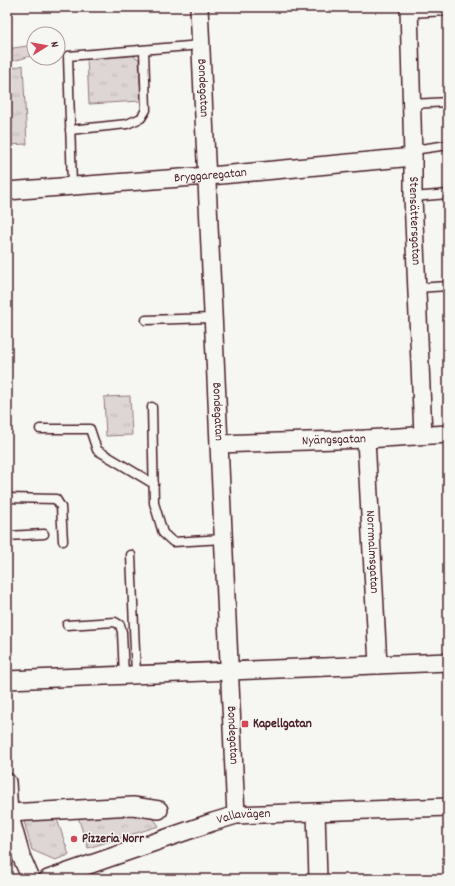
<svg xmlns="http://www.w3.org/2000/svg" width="455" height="886" font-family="Dekko,sans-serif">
	<defs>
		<pattern id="grass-tufts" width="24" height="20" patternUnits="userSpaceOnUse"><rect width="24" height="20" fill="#ddd6d5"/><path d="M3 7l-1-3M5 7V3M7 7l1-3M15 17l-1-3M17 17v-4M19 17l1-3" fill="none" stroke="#bfb7b7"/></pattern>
	</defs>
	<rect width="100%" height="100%" fill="#f6f6f2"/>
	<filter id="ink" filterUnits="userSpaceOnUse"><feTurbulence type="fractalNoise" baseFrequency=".025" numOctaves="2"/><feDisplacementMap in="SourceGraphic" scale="8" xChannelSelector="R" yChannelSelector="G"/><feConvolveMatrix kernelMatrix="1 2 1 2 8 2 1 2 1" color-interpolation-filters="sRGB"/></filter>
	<g filter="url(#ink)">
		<g fill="url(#grass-tufts)" stroke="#947a80">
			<polygon points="34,45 34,55 7,63 7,49"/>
			<polygon points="120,55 122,56 122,57 132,55 139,59 140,84 141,83 141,101 89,104 87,57"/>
			<polygon points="23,65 27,144 7,145 7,70"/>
			<polygon points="130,396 132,435 106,436 104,397"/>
			<polygon points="84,813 151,815 159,826 88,848 77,814"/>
			<polygon points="56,816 69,855 55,860 32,850 23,818"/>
		</g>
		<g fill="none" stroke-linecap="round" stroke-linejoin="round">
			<defs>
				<g id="lane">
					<polyline points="409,13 448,11"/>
					<polyline points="412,104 448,102"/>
					<polyline points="70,130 127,124 141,118 146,110 144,50"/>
					<polyline points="413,150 448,145"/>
					<polyline points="72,186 68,56 201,45"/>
					<polyline points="413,197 448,194"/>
					<polyline points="417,288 448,286"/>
					<polyline points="146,320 213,318"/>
					<polyline points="152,407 154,503 163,533 173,542 223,539"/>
					<polyline points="40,429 90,429 97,450 154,484"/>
					<polyline points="7,498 56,499 61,507 63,541"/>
					<polyline points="7,536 44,534"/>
					<polyline points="131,555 136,675"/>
					<polyline points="67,625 115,622 120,625 122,632 124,676"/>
				</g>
				<g id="street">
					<path id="s1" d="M199,7L236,815"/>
					<path id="s2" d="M409,7L413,157V197L423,435"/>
					<path id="s3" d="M7,191L221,175L413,157"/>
					<path id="s4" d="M366,439L378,665"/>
					<path id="s5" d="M219,444L366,439L448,434"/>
					<polyline points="7,680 448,662"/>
					<polyline points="7,782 9,813 21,856 31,879"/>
					<polyline points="316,812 318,879"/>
					<polyline points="9,813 133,806 159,810"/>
					<path id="s6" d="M48,879L213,822L236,815L448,807"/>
				</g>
			</defs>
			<use href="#lane" stroke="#4a1f2b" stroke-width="11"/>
			<use href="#street" stroke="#4a1f2b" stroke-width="20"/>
			<use href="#lane" stroke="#f6f6f2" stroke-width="8"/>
			<use href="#street" stroke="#f6f6f2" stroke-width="17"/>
		</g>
	</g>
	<g fill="#d1495b" stroke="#f6f6f2" stroke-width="1.5">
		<rect x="241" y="720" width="8" height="8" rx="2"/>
		<circle cx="74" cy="839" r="4"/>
	</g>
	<g text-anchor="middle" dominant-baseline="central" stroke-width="3" stroke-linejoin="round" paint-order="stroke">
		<g font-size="13" fill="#4a1f2b" stroke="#f6f6f2">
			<text stroke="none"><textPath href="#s1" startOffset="81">Bondegatan</textPath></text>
			<text stroke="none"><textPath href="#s3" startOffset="204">Bryggaregatan</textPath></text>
			<text stroke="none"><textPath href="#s2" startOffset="214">Stensättersgatan</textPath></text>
			<text stroke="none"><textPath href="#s1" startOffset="405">Bondegatan</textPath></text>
			<text stroke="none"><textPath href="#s5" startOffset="115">Nyängsgatan</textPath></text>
			<text stroke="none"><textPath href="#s4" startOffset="113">Norrmalmsgatan</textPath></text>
			<text stroke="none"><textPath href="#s1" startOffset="729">Bondegatan</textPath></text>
			<text stroke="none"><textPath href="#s6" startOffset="206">Vallavägen</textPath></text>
		</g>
		<g font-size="13" font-weight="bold" fill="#4a1f2b" stroke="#f6f6f2" text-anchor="start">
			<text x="253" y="724">Kapellgatan</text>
			<text x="82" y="839">Pizzeria Norr</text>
		</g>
	</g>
	<rect width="455" height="886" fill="none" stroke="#f6f6f2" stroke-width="24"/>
	<rect x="12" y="12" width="431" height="862" fill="none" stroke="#4a1f2b" stroke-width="1.5" filter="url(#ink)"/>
	<g transform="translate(46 46) rotate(79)"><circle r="19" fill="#f6f6f2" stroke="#b1a0a2"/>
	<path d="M0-3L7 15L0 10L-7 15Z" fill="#d1495b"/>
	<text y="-6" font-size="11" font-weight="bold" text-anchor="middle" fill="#4a1f2b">N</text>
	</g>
</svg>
